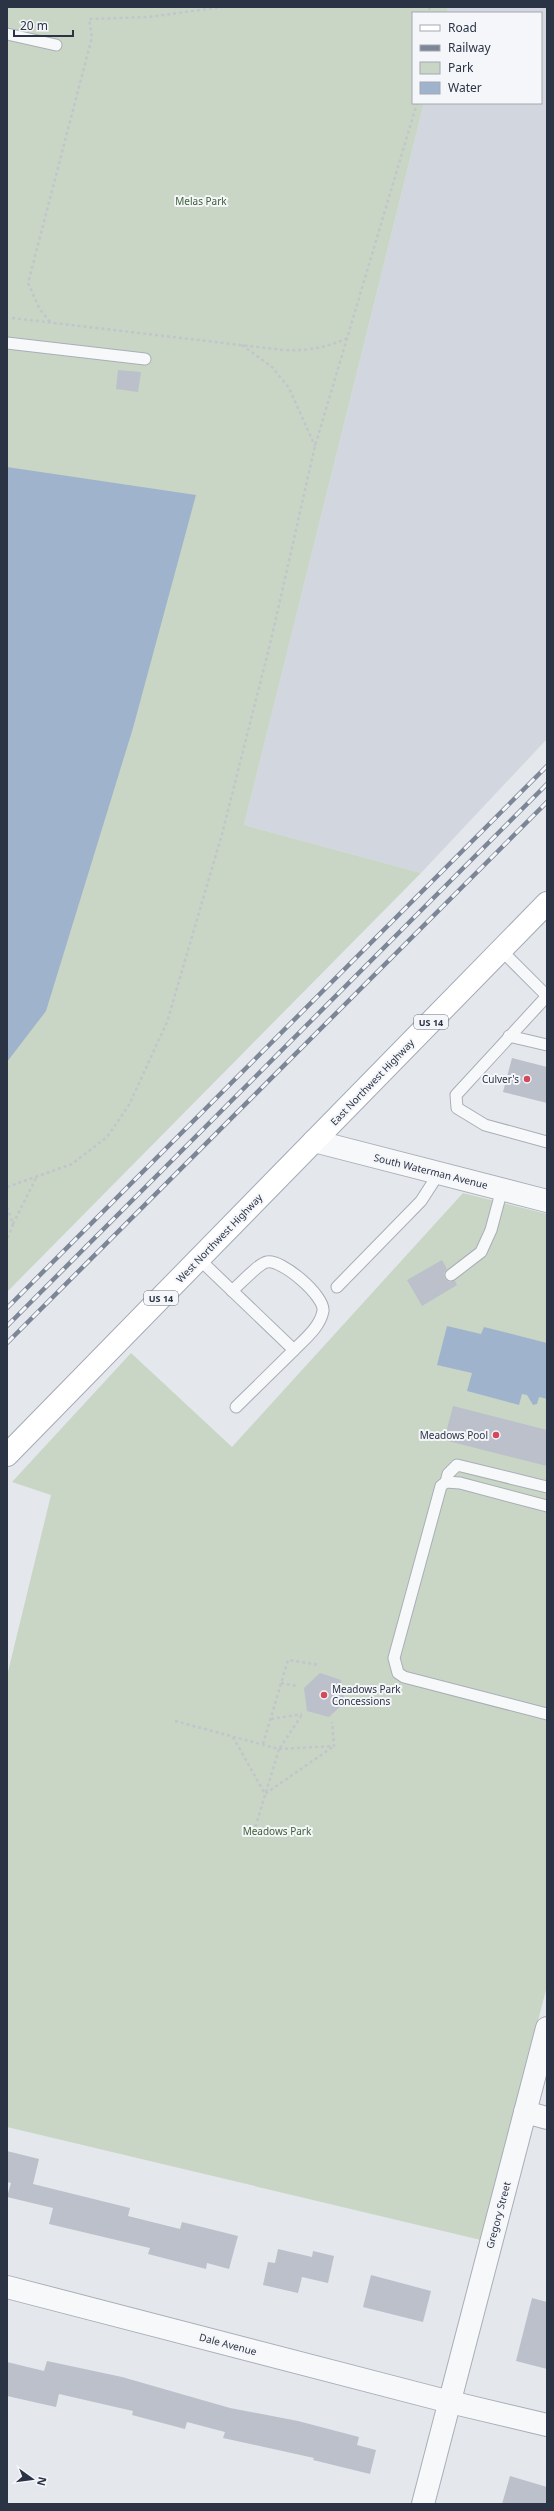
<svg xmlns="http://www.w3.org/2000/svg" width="554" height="2511" font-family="'Noto Sans',sans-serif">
	<rect width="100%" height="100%" fill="#e4e7ec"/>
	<polygon fill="#d2d6de" points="448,7 547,7 547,739 421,873 244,825 424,103 541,103 541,13 447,13"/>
	<g fill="#c9d6c5">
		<polygon points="7,7 448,7 447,13 413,13 413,103 424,103 244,825 421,873 7,1292"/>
		<polygon points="463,1193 547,1214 547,1986 481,2240 7,2127 7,1676 51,1495 12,1482 131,1353 232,1447"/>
	</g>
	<g fill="#9fb4cc">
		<polygon points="7,467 196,495 133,728 46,1011 7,1062"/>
		<polygon points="447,1326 481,1334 484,1327 547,1343 547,1399 539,1397 537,1404 533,1405 527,1395 522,1394 519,1405 467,1391 472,1373 437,1365"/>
	</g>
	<g fill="#bbc0ca">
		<polygon points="118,370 141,372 138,392 116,389"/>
		<polygon points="512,1058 547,1067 547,1103 503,1092"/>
		<polygon points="442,1260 447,1269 444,1273 445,1279 449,1282 455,1281 457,1285 422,1306 407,1280"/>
		<polygon points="453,1406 547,1430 547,1466 444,1440"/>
		<polygon points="320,1673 341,1680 345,1702 329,1717 307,1711 304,1688"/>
		<polygon points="7,2151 39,2159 33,2184 130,2208 128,2216 180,2229 182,2222 238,2236 229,2269 207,2263 206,2269 148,2254 150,2248 49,2224 53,2208 7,2197 11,2183 7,2182"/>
		<polygon points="278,2249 312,2257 313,2251 334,2256 328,2283 302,2277 298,2293 263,2285 268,2262 275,2263"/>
		<polygon points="371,2275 431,2291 423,2322 363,2307"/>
		<polygon points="532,2298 547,2302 547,2369 516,2361"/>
		<polygon points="47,2361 122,2377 230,2408 298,2421 359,2437 357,2445 376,2450 370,2474 313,2460 314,2458 223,2438 225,2432 187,2422 185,2429 132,2415 133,2411 59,2394 56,2407 7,2396 7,2362 44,2371"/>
		<polygon points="510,2476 547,2487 547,2504 502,2504"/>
	</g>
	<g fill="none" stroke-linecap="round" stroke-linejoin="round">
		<defs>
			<g id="lane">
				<polyline points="7,34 56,45"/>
				<polyline points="7,343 145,359"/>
				<polyline points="501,950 547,996"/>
				<polyline points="547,996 456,1095 457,1108 485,1125 547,1142"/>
				<polyline points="509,1036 547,1045"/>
				<polyline points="199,1259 294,1350 236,1407"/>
				<polyline points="451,1275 481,1252 491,1230 502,1189"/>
				<polyline points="337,1287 421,1201 439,1173"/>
				<path d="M232,1291C239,1285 259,1263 267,1262C282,1259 325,1296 323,1311C320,1327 305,1339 294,1350"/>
				<polyline points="446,1482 448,1474 457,1465 547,1487"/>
				<polyline points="547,1506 460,1483 446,1482 441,1486 394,1658 398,1673 404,1677 547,1714"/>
			</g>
			<g id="street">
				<polyline points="314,1141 547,1201"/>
				<polyline points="525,2112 547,2118"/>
				<polyline points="7,2287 450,2402 547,2425"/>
				<polyline points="423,2504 547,2028"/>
			</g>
			<polyline id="primary" points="7,1455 547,903"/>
		</defs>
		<use href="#lane" stroke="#a9aeb7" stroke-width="13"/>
		<use href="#street" stroke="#a9aeb7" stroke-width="24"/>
		<use href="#primary" stroke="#a3abb8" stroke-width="24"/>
		<g stroke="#c2c5cb" stroke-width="2.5" stroke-dasharray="3 3" stroke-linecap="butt">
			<polyline points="429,7 431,13"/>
			<path d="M12,318L283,350C307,351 325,348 348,338"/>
			<polyline points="50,322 39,308 28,283 92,37 89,19 149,17 222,7"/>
			<polyline points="242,345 272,367 289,388 315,446"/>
			<polyline points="7,1187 72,1164 107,1137 129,1105 167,1022 222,834 271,640 315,446 417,103"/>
			<polyline points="7,1207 13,1224 7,1240"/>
			<polyline points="13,1224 36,1178"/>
			<polyline points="281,1683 297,1686"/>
			<polyline points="271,1719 302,1714"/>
			<polyline points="175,1721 279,1749 252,1838"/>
			<polyline points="233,1737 265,1794 334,1746"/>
			<polyline points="263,1744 288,1660 320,1665"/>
			<polyline points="280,1748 303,1713"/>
			<polyline points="279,1749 334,1746 332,1722"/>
		</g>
		<use href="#lane" stroke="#f7f8fa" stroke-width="11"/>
		<use href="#street" stroke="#f7f8fa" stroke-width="22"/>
		<use href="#primary" stroke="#fff" stroke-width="22"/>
		<defs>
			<g id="rail">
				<polyline points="7,1308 547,766"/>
				<polyline points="7,1326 547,784"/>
				<polyline points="7,1343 547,802"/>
			</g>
		</defs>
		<use href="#rail" stroke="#7d8696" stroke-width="4.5"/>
		<use href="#rail" stroke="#f4f6f9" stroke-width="3" stroke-dasharray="9" stroke-linecap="butt"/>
	</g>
	<g fill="#d1495b" stroke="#f4f6f9" stroke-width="1.5">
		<circle cx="527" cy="1079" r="4"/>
		<circle cx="496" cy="1435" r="4"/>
		<circle cx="324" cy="1695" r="4"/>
	</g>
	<g text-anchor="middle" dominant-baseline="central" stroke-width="4" stroke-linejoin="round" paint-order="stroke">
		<g fill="#f4f6f9" stroke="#676e7b" stroke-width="1">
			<rect x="414" y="1015" width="34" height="14" rx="3"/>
			<rect x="144" y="1291" width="34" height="14" rx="3"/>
		</g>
		<g font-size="9" font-weight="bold" fill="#2b3445">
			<text x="431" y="1022">US 14</text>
			<text x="161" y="1298">US 14</text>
		</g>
		<g font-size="10" fill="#3f6138" stroke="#f4f6f9">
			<text x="201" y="201">Melas Park</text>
			<text x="277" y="1831">Meadows Park</text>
		</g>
		<g font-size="10" fill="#2b3445" stroke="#f4f6f9" text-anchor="end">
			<text x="519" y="1079">Culver's</text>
			<text x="488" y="1435">Meadows Pool</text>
			<text x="332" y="1689" text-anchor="start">Meadows Park<tspan x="332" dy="12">Concessions</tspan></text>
		</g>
		<g font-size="10" fill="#2b3445" stroke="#f4f6f9">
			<text transform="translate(372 1082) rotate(-46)">East Northwest Highway</text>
			<text transform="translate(431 1171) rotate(14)">South Waterman Avenue</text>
			<text transform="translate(219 1238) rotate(-46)">West Northwest Highway</text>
			<text transform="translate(498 2215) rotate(-75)">Gregory Street</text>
			<text transform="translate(228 2344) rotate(15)">Dale Avenue</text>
		</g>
	</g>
	<rect width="554" height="2511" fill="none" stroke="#2b3445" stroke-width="16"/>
	<rect x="412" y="12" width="130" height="92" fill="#f4f6f9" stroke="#a4a8b1"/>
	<rect x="420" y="25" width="20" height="6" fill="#ffffff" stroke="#a4a8b1"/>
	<text x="448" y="32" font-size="12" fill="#2b3445">Road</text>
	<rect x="420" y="45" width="20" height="6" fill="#7d8696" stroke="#a4a8b1"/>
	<text x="448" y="52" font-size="12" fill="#2b3445">Railway</text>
	<rect x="420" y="62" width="20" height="12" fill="#c9d6c5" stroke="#a4a8b1"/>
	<text x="448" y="72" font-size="12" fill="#2b3445">Park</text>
	<rect x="420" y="82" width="20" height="12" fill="#9fb4cc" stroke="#a4a8b1"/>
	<text x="448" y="92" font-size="12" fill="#2b3445">Water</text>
	<g transform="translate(32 2479) rotate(104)" stroke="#f4f6f9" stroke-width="3" paint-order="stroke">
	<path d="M0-3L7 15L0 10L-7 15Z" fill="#2b3445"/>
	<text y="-6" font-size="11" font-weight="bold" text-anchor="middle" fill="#2b3445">N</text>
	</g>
	<path d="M14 30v6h59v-6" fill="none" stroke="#2b3445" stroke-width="2"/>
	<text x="20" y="30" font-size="12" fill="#2b3445" stroke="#f4f6f9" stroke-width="3" paint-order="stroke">20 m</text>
</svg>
